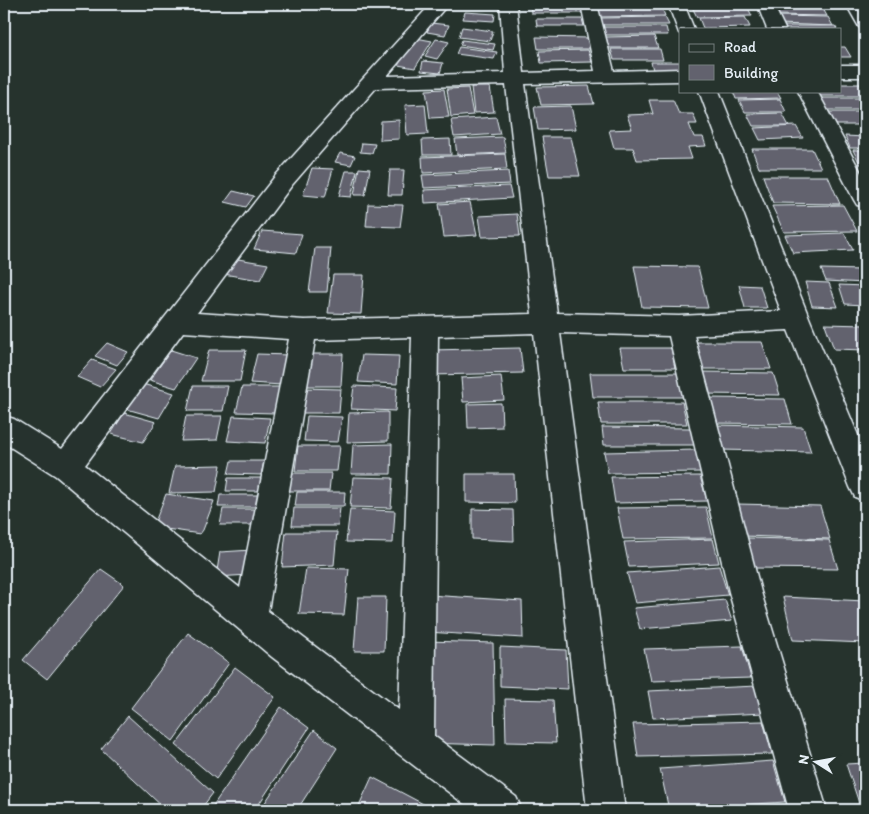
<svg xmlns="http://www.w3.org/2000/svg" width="869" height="814" font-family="Itim,sans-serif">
	<rect width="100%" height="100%" fill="#26332d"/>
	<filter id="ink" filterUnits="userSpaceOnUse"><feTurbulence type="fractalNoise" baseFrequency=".02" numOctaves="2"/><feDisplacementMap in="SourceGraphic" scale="10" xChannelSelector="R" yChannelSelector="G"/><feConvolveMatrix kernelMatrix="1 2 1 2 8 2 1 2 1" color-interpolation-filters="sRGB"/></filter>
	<g filter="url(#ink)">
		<g fill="#62626e" stroke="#e8f1f8">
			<polygon points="530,4 581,4 584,13 531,13"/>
			<polygon points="605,4 635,4 637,7 607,7"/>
			<polygon points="691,4 749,4 750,6 692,6"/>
			<polygon points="772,5 822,7 827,16 775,15"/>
			<polygon points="747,6 752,16 697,17 692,7"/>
			<polygon points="662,8 665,16 599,17 597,9"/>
			<polygon points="465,12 495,14 494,21 463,19"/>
			<polygon points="775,16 828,17 833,26 779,24"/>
			<polygon points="665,17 669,25 602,25 599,18"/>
			<polygon points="745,17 750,27 703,28 699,18"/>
			<polygon points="536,19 582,19 584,26 537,26"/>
			<polygon points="431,23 449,25 445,35 427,32"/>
			<polygon points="781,26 835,26 837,29 782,29"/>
			<polygon points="462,27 493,31 490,41 459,37"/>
			<polygon points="602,27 666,27 668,35 604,35"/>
			<polygon points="654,36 658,48 609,48 606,37"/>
			<polygon points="536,37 590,38 592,49 538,49"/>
			<polygon points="416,38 432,41 415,68 398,65"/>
			<polygon points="436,39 449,42 437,59 425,56"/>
			<polygon points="462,40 495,44 493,50 460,45"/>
			<polygon points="459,47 497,52 494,59 456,54"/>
			<polygon points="840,47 845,47 851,57 840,57"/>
			<polygon points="611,49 660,49 663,60 614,60"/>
			<polygon points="588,50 592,62 541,63 539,51"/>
			<polygon points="423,61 443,63 440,73 421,71"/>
			<polygon points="651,62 680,62 680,70 653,70"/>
			<polygon points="840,84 865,84 865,96 820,96 817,91 840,91"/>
			<polygon points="589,86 594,104 541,105 537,87"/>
			<polygon points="471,87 490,87 494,112 474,113"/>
			<polygon points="468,88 473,115 451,117 447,89"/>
			<polygon points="444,89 449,117 430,118 426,90"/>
			<polygon points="733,91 777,91 781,98 736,99"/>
			<polygon points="820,98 865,98 865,110 826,110"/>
			<polygon points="780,99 786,112 745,112 739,100"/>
			<polygon points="649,100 673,100 679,114 693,114 697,124 689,124 694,137 703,137 706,146 688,147 692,159 637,160 633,148 614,148 609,130 632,129 627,115 653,114"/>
			<polygon points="425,104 428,134 407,135 405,105"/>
			<polygon points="571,106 576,129 538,130 534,107"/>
			<polygon points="829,112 865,112 865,125 836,125"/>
			<polygon points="782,113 789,126 753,126 747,114"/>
			<polygon points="496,117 500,134 454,137 451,120"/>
			<polygon points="399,120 399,139 380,140 381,121"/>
			<polygon points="796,126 803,138 760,140 754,128"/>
			<polygon points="845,136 865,137 865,148 850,148"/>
			<polygon points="503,137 506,153 457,155 455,139"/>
			<polygon points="542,137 571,137 580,176 549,176"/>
			<polygon points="450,139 451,155 423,155 422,140"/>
			<polygon points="362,143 375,144 372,153 360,152"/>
			<polygon points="752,149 812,149 821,168 759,168"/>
			<polygon points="853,150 865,150 865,164 860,164"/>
			<polygon points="340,153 355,156 351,165 335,162"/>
			<polygon points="505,154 507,169 423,173 422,157"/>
			<polygon points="312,168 333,169 325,197 303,195"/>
			<polygon points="359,168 370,169 365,195 354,195"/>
			<polygon points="390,170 404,170 402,195 388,195"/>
			<polygon points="346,171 357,171 351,197 339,196"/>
			<polygon points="508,171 510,184 424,188 422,175"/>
			<polygon points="763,176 828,176 840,204 773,203"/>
			<polygon points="509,186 512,198 425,203 424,190"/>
			<polygon points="233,191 254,196 246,207 225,202"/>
			<polygon points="470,202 477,235 444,237 439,204"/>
			<polygon points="368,204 403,205 400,227 366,226"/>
			<polygon points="843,205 857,231 784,232 772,206"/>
			<polygon points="517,214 520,236 482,237 479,216"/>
			<polygon points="262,231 302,234 296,253 254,249"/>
			<polygon points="844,233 853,250 793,253 785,235"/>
			<polygon points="315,248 331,248 327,292 309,292"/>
			<polygon points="232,258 268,264 260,280 223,274"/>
			<polygon points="634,266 698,267 708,308 642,307"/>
			<polygon points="821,269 861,270 865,283 826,281"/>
			<polygon points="333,275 364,275 361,314 328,313"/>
			<polygon points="805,282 829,283 838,307 812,306"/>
			<polygon points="739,285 760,286 767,308 745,308"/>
			<polygon points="839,285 865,286 865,305 845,304"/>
			<polygon points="825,324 865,325 865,350 834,349"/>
			<polygon points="689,342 762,342 771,369 695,369"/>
			<polygon points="107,343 128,352 117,365 95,356"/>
			<polygon points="520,348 523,373 430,375 430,350"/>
			<polygon points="620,348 671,348 675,368 624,368"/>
			<polygon points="171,350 196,358 176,388 150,380"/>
			<polygon points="209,350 246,350 240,381 201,381"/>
			<polygon points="257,354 289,355 282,385 250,383"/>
			<polygon points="303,354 343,354 341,386 299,386"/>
			<polygon points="362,355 399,356 397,384 358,382"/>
			<polygon points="92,360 116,369 100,387 77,377"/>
			<polygon points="700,372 773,373 780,395 704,394"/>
			<polygon points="590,373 679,373 685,397 593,397"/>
			<polygon points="501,376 504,400 463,402 461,378"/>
			<polygon points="139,383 174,393 159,418 123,408"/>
			<polygon points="193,386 228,386 223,411 187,411"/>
			<polygon points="354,386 397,388 395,411 351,409"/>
			<polygon points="242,387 280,387 275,413 236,412"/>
			<polygon points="302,388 341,389 339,413 299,413"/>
			<polygon points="707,398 785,399 792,424 713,423"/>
			<polygon points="598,402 682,402 687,424 601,424"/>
			<polygon points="501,403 502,427 468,428 467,404"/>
			<polygon points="388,412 388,441 347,442 349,413"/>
			<polygon points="124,413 156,422 143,442 111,434"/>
			<polygon points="186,416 222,416 217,440 181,441"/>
			<polygon points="233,416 270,418 265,443 227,441"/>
			<polygon points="307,416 342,417 338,442 304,441"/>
			<polygon points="714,425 803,427 811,452 720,450"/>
			<polygon points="602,427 690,428 695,445 604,445"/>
			<polygon points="392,444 391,474 351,474 353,445"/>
			<polygon points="298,446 340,446 337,471 295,471"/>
			<polygon points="697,450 703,472 608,473 604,452"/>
			<polygon points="231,461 264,461 261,475 228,474"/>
			<polygon points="221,465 216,492 169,493 175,466"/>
			<polygon points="291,473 331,473 329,491 288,491"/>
			<polygon points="466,474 514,474 515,503 466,502"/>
			<polygon points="700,476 707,501 615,503 611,477"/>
			<polygon points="353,477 393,478 391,508 350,507"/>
			<polygon points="228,478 263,478 261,491 226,491"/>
			<polygon points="297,492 345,492 344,506 295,506"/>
			<polygon points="166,494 214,501 203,530 200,534 153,527"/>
			<polygon points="220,495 265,495 264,507 218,507"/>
			<polygon points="737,504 820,506 830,539 744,536"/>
			<polygon points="706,507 713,538 623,539 617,508"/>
			<polygon points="294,508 340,508 338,526 292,526"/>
			<polygon points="223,509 256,509 254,525 220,525"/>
			<polygon points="350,509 395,511 393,543 346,542"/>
			<polygon points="472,509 513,510 514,541 472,539"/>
			<polygon points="286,532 337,532 334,565 282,567"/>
			<polygon points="747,538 829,540 838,569 754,568"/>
			<polygon points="713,539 719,563 629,567 624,542"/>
			<polygon points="252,550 249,575 216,577 220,552"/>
			<polygon points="719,566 728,595 635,603 627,573"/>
			<polygon points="306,568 349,569 344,615 299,614"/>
			<polygon points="101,569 124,585 47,679 23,660"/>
			<polygon points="429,595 522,601 523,638 427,632"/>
			<polygon points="358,597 386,597 384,651 354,651"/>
			<polygon points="783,597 865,601 865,643 793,640"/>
			<polygon points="725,600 732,621 640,629 634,608"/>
			<polygon points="188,633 229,663 173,741 131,708"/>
			<polygon points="426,641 493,643 495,745 423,743"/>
			<polygon points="742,646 751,678 651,681 644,649"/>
			<polygon points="500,647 566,650 568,689 500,686"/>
			<polygon points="235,667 275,697 216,779 176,745"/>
			<polygon points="757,686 765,713 653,718 648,691"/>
			<polygon points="505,699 553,700 556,743 506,742"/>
			<polygon points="281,707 309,728 255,810 210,810"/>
			<polygon points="128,716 213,793 200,810 166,810 101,749"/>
			<polygon points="763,721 772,754 638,757 633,724"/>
			<polygon points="314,730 337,748 297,810 260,810"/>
			<polygon points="773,761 785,802 669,810 660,769"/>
			<polygon points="865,763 865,806 860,806 846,764"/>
			<polygon points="372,777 427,806 425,810 357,810"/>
		</g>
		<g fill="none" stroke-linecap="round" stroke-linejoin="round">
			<defs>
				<g id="street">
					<path d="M431,4H448L387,76L505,73L500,4H516L524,73L595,71L581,4H597L614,71L680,69V81L525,84L557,313L679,316L781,311L699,91H719L810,320L865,452V501L855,497L850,487L788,330L694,335L761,592L827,810H789L729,592L669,336L560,333L625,810H587L534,333L438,336L434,736L516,797L522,810H472L272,657L56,476L4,443V416L14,419L62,449L276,175ZM506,85L532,314L304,320L197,313L292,185L376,88ZM183,332L289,339L240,588L85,465ZM412,337L399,710L268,611L315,340Z"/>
					<polygon points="668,4 684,4 694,29 680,29 680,33 679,33"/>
					<polygon points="757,4 773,4 785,29 767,29"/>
					<polygon points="846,4 862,4 865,9 865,28 859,27"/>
					<rect x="840" y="65" width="25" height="12"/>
					<polygon points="798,91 817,91 865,180 865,207 857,205 854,200"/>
				</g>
			</defs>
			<use href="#street" stroke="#e8f1f8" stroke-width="3"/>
			<use href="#street" fill="#26332d" fill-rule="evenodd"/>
		</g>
	</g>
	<rect width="869" height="814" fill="none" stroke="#26332d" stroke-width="20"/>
	<rect x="10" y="10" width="849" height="794" fill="none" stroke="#e8f1f8" stroke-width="2" filter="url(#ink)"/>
	<rect x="679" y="28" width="162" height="65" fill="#26332d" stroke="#747f7e"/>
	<rect x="689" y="44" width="25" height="8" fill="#26332d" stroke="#747f7e"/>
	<text x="724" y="52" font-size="15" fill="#e8f1f8">Road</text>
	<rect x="689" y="65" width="25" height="15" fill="#62626e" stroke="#747f7e"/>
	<text x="724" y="78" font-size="15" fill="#e8f1f8">Building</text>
	<g transform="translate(816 762) rotate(281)" stroke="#26332d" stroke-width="4" paint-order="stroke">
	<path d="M0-4L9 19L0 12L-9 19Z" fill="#e8f1f8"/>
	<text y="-8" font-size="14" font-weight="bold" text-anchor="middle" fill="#e8f1f8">N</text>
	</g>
</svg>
